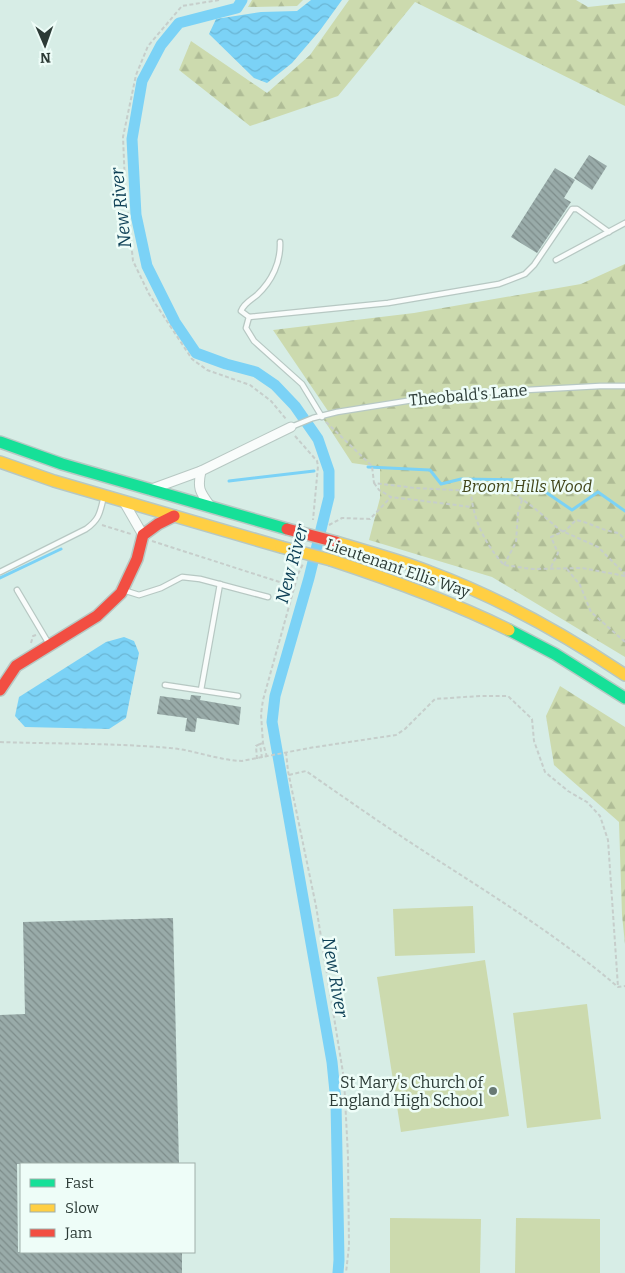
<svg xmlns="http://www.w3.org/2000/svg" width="625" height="1273" font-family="Bitter,serif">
	<defs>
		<pattern id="forest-firs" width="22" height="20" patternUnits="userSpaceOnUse" patternTransform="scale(1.25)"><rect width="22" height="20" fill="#ccdaae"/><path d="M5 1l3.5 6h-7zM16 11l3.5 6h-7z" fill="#afbc96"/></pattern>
		<pattern id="water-waves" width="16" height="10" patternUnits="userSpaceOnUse" patternTransform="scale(1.25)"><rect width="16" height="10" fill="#7bd2f6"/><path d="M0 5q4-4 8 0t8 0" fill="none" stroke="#6ab5d4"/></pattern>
		<pattern id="building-back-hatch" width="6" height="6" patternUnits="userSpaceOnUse" patternTransform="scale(1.25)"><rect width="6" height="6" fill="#99aba9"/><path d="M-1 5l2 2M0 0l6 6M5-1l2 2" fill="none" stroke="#7d8c8a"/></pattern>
	</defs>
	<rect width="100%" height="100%" fill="#d7ede6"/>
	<g fill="url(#forest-firs)">
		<polygon points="252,0 303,0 297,6 248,7"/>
		<polygon points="349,0 576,0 588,7 625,3 625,106 415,2 338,96 250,126 179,70 191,41 267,93 310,55"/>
		<polygon points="625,264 625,657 492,577 369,540 380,498 380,467 352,463 322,417 328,411 273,330 414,313 581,284"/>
		<polygon points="560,686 625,727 625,944 622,915 619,822 554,765 546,716"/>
	</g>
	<g fill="#ccdaae">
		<polygon points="473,906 475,953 395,956 393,909"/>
		<polygon points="485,960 509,1116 401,1132 377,977"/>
		<polygon points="587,1004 601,1119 527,1128 513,1013"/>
		<polygon points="390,1218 481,1219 480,1273 390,1273"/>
		<polygon points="516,1218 600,1219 600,1273 515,1273"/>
	</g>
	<g fill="url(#water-waves)">
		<polygon points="311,0 342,0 321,29 292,63 267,83 254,78 209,34 216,19 261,12 297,11"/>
		<polygon points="124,637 134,641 139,653 126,718 109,729 25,727 15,716 19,697 106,642"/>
	</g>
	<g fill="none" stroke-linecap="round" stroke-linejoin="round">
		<g stroke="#7bd2f6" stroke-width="3">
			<polyline points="368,467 430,470 441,484 461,479 528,480 572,510 598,492 625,511"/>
			<polyline points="229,481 314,471"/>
			<polyline points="0,578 61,549"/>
		</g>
		<polyline stroke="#7bd2f6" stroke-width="11" points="242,0 237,8 179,23 161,45 142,81 132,139 136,215 147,266 175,322 196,353 226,364 256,372 275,385 295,406 318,439 329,471 329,497 309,578 275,696 272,722 332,1062 336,1102 339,1260 338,1273"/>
	</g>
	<g fill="url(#building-back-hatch)">
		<polygon points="589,155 607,166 592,190 574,178"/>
		<polygon points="555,168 575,180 564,198 571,202 537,253 511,237"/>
		<polygon points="191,695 201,696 200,700 241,707 239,725 197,718 195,732 185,731 187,718 157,714 160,696 190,700"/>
		<polygon points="173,918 179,1164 17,1164 18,1252 182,1252 182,1273 0,1273 0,1015 25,1014 23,922"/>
	</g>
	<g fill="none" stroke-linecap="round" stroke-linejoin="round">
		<defs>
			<g id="lane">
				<path d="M280,242C281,262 272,281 257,295C251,300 244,303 241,311L249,317L388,303L499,284L525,274L534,265L572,209H577L609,232"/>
				<polyline points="556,260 625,223"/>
				<polyline points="249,317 246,328 254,341 302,384 322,417"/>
				<polyline points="291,427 313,418 337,412 451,394 600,386 625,386"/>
				<path d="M0,572L86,529C100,519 100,512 104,496"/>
				<polyline points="17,590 49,644"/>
				<polyline points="123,590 139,595 161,588 182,577 200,579 268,597"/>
				<polyline points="165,685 238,696"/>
				<polyline points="201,690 220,584"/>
			</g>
			<g id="street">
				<path d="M201,471C197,489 200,492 211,507"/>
				<polyline points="149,490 201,471 291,427"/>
				<polyline points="124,502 143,535"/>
			</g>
			<g id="fast">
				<polyline points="0,442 62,464 287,529"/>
				<polyline points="509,630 555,654 625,698"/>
			</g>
			<g id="slow">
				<polyline points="0,462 54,481 281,547"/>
				<path d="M336,542C368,552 400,560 430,572C500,598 564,634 625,675"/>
				<path d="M331,560C392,580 452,602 509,630"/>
			</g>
			<polyline id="jam" points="0,690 16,666 97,616 121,593 137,559 143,535 158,524 174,516"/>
		</defs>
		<use href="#lane" stroke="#b7c8c3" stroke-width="7"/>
		<use href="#street" stroke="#b7c8c3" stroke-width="11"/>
		<use href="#fast" stroke="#b7c8c3" stroke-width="14"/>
		<use href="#slow" stroke="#b7c8c3" stroke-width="14"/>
		<use href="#jam" stroke="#b7c8c3" stroke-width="14"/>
		<g stroke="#c6cecb" stroke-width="2" stroke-dasharray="4 2.5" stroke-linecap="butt">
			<polyline points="219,0 182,6 148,46 136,75 123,137 125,184 133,261 149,294 192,359 207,370 250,385 271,401 286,419"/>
			<polyline points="326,422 372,466 374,483 415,488 513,493 533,507 560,530 598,547 625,574"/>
			<polyline points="295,436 317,461 318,466 313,520"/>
			<polyline points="374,483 379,490 391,497 472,507"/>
			<path d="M471,490C472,518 485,544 504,565L532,569L582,568L625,576"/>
			<polyline points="102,525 131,534"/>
			<polyline points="329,525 342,518 370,519 391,497"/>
			<polyline points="152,541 295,587"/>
			<polyline points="504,565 516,542 518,513 522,500"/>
			<path d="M551,567L558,553L551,537L566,530L576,520C591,523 603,531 619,533L625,540"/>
			<polyline points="567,569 580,585 591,612 625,642"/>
			<polyline points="31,643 33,636 36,635"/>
			<path d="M0,742C56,744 114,743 170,748C194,750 217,760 242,761L309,748L396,735L405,729L435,699L480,696H508L532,719L534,741L545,772L568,791L587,802L600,816L608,840L618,987"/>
			<polyline points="286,752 288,771 316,906 344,1079 348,1156 349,1246 346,1273"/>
			<polyline points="267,757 263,743 261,714 263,700 298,574 303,564"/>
			<polyline points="262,758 260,744 263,743"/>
			<polyline points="257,759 256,746 260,744"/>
			<path d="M289,775L306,771C349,801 392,831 436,859C498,899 562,939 618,987L625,986"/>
		</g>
		<use href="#lane" stroke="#f9fcfb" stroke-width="4.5"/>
		<use href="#street" stroke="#f9fcfb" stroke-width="9"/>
		<use href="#fast" stroke="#16e098" stroke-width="11"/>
		<use href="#slow" stroke="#ffcf43" stroke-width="11"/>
		<use href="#jam" stroke="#f24e42" stroke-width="11"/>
		<defs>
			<polyline id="slow-bridge" points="281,547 331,560"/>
			<polyline id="jam-bridge" points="287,529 336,542"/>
		</defs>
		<use href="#slow-bridge" stroke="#b7c8c3" stroke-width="14" stroke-linecap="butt"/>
		<use href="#jam-bridge" stroke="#b7c8c3" stroke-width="14" stroke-linecap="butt"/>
		<use href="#slow-bridge" stroke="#ffcf43" stroke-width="11"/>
		<use href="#jam-bridge" stroke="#f24e42" stroke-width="11"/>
	</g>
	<circle fill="#687974" stroke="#eefdf8" stroke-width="2" cx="493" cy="1091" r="5"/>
	<g text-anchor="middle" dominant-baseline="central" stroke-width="5" stroke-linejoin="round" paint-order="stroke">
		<g font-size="16" fill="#2c3b36" stroke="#eefdf8">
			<text transform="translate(468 395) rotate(-5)">Theobald's Lane</text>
			<text transform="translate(398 568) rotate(19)">Lieutenant Ellis Way</text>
		</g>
		<g font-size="16" font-style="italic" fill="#414519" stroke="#eefdf8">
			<text x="527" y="486">Broom Hills Wood</text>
		</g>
		<g font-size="16" fill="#2c3b36" stroke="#eefdf8" text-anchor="end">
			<text x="483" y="1082">St Mary's Church of<tspan x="483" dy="18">England High School</tspan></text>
		</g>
		<g font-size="18" font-style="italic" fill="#0f4157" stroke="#eefdf8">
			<text transform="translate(121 208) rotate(-96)">New River</text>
			<text transform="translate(292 564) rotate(-75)">New River</text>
			<text transform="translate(335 977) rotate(80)">New River</text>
		</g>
	</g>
	<rect x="20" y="1163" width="175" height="90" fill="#eefdf8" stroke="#a0afaa"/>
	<rect x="30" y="1179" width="25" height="8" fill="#16e098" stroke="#a0afaa"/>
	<text x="65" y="1188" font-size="15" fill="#2c3b36">Fast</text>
	<rect x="30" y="1204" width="25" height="8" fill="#ffcf43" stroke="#a0afaa"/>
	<text x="65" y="1213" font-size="15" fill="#2c3b36">Slow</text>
	<rect x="30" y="1229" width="25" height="8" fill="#f24e42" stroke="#a0afaa"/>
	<text x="65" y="1238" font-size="15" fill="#2c3b36">Jam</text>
	<g transform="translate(45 45) rotate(178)" stroke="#eefdf8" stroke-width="4" paint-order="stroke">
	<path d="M0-4L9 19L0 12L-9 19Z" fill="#2c3b36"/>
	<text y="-8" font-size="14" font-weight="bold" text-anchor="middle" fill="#2c3b36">N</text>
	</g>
</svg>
